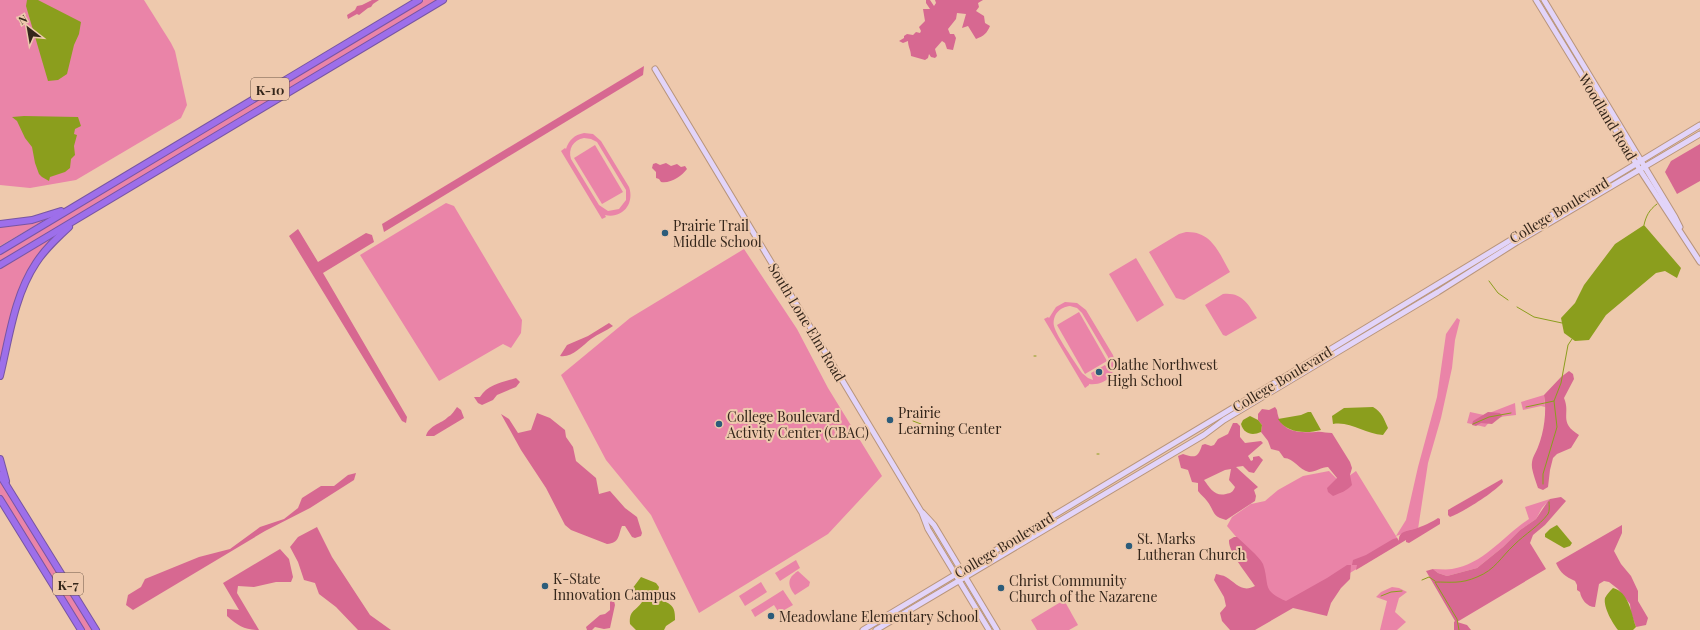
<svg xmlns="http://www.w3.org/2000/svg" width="1700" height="630" font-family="'Playfair Display',serif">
	<rect width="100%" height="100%" fill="#eec9ad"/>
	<g fill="#ea84a8" fill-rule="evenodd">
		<polygon points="0,0 144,0 171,43 175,51 187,105 181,118 76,180 30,188 0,185"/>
		<polygon points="424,0 438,0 0,262 0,254"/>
		<path d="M584,133L593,134L601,141L629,187C635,204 622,219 605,215L606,217L602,219L561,151L565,148L566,149C569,140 574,135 584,133ZM584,138L591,139L597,142L626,190V200L619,209L608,211L599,205L571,159C568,149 573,140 584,138Z"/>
		<polygon points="595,145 623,192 602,204 574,158"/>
		<polygon points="446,203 454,206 522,320 521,333 511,348 503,344 439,381 360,255"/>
		<polygon points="42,219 43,221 0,246 0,226"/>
		<path d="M1186,232C1212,231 1219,253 1230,272L1184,300L1176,298L1149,252L1179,234Z"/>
		<polygon points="57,235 27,276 0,368 0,269"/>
		<polygon points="744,249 797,329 828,388 882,476 828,534 699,613 651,515 606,460 561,375 630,318"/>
		<polygon points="1136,258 1164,305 1137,322 1109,274"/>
		<path d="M1223,294C1242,292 1248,304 1257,318L1226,336L1223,335L1205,305Z"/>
		<path d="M1065,302L1077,303L1086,310L1113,355C1119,373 1106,386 1089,384V385L1085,388L1044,319L1048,317L1049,318L1056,307ZM1070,306L1077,308L1082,313L1108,357L1110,363L1109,370L1105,365L1091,373L1093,380L1088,378L1082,373C1075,362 1057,337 1054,326C1052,315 1060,307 1070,306Z"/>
		<polygon points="1079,312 1107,361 1085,374 1057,325"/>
		<polygon points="1457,318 1460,320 1455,340 1452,368 1441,418 1428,463 1418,529 1396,536 1400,543 1298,604 1276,601 1264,583 1259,564 1227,526 1232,517 1251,504 1265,501 1278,490 1303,476 1329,471 1338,480 1349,476 1356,471 1396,536 1406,520 1418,467 1437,397 1446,334"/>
		<polygon points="1544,395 1545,407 1541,406 1523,410 1521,402"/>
		<path d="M1515,403L1516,415C1505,416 1492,417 1485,427L1467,423L1470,412L1484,415Z"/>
		<polygon points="0,480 92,630 85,630 0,494"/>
		<path d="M1550,499L1542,508L1536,519L1520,530L1503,547L1477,568L1447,576L1438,573L1433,569C1439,569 1446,570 1452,569C1484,564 1503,536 1529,519L1525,507Z"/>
		<polygon points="796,560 800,568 780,581 775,573"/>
		<path d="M798,571L810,582L809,586L795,595C787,585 787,578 798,571Z"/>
		<polygon points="761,582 767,592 745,606 739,596"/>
		<polygon points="1392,587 1399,588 1407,592 1399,598 1395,612 1406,622 1397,630 1380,630 1387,601 1376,597 1381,592"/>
		<polygon points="783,590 793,605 779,613 774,605 755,617 751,610"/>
		<polygon points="1064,600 1078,625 1069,630 1037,630 1031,620"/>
	</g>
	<g fill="#d76891" fill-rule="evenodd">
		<polygon points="372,0 379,0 373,4 371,7 368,8 359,15 357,14 348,19 347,15 355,10 357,6 362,5"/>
		<path d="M926,0H930L934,6L936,3L935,0H983L978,3L979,7L976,11L984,16L985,23L990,26C987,33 984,36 976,39L968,26L962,28L966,14L957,13L956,19L948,29L950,34H954L956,38L953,50L947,49L945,43L942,41L935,49L937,56L935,58L931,57L929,54L928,58L925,60L911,56C911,50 908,47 908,41L903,43L899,41L904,38V36L907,34L913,35L916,32L920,33L921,31L919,27L925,21L923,9H930L926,3Z"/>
		<polygon points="644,66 643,75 384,232 382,224"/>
		<polygon points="1700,144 1700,181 1677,194 1665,172 1671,161"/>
		<path d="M656,163L660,165L666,163L671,166L677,164L681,167L685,166L687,169C682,176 670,184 661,182L659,179L656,178V172L652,168L653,164Z"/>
		<polygon points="298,229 318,262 366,233 372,235 374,242 323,273 407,417 406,423 402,421 289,236"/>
		<path d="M609,323L613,326C606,331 598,334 591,339C582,346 572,358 560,356L567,345L588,336Z"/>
		<path d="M1569,371L1573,374L1574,379L1564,398C1571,414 1558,422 1579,435L1571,448L1557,454L1553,458L1550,470L1548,487L1543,490L1538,488C1536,482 1533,474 1532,468C1531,458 1535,455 1538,447C1544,432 1547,412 1544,395L1561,377Z"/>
		<path d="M516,378L520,382L516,387L497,395L493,400L482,405L478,403L474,397H480C488,384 503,382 516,378Z"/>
		<path d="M457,407L461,410L464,418L434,436H426C429,425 441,424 448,417C452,415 454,411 457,407Z"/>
		<path d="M1275,407L1277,410C1279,432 1298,433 1316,432C1321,431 1326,433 1332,433L1350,462L1352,468L1350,475L1352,485C1347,491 1340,493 1333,496L1328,492L1327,488L1337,478L1328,467C1322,467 1315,472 1309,472C1299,470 1294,458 1284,458L1279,451L1271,449L1268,441L1261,432L1262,425L1258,420V414L1262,409L1269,410Z"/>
		<polygon points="1488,412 1500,413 1502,416 1492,424 1481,423 1476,426 1472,425 1473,421"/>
		<path d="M537,413L550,418L565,430L566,437L573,447L576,461L596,478L599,494L610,491L625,508L637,517L642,533L641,536L635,538L632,537L625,526H622C618,535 620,543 607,544L571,530L565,525L546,488L521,450L501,414L509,419L518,433L531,430Z"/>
		<path d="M1233,423H1237L1240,426V437L1245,443L1261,441L1263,443L1248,456L1251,461L1253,460V457L1259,456L1263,460L1254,473L1249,472L1243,466L1236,467L1258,487L1254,490L1256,496L1255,501L1226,520C1211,516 1215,511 1207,501C1204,497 1201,495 1198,491V483L1192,482L1188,470L1181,468L1178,456L1183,454C1195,458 1198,458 1202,445L1205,444L1211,446L1214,445L1218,439L1228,434ZM1231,469L1229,480L1235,487C1233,492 1231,493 1226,494C1215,497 1210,488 1204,480L1225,470Z"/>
		<polygon points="356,473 354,480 310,508 265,531 133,610 126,605 128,595 141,587 145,579 199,557 230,549 260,527 284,519 298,508 302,498 321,486 334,486 348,475"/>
		<path d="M1502,479L1503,482C1495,492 1463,512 1450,517L1448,515V510L1453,507Z"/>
		<polygon points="1561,497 1566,501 1545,525 1533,535 1530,543 1546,569 1457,622 1467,625 1471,630 1454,630 1454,622 1455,621 1426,571 1433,569 1438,573 1447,576 1477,568 1503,547 1520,530 1536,519 1548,501 1550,499"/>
		<path d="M1438,518L1440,519V524L1409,543L1406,542V540L1356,570L1357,565H1352L1353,560L1366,555L1393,539L1397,538L1399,541C1398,531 1408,531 1415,529C1421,527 1434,521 1438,518Z"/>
		<path d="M1622,525V533L1614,551L1621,564L1631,576L1638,591V601L1648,618L1646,625L1636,627L1631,613L1630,604L1618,589L1609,582L1604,581L1599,584L1595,607C1587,607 1581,599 1580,592L1577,590V585L1575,581C1565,576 1561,574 1556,563Z"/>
		<polygon points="317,527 332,557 370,615 391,630 358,630 336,607 319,594 315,583 304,580 298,562 290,547 298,537"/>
		<path d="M1234,537H1237C1244,544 1259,556 1263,564C1270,584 1261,591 1286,601L1327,578L1347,565H1351L1350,579L1341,588L1331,603L1327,616L1293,608L1255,630H1230L1222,621L1220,613L1226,606L1224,597L1214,580L1216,574C1219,575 1223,575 1226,577C1236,583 1242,593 1255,586C1248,575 1228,552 1229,540Z"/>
		<path d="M280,549L289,559L293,577L291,582H276L254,587L238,586L237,593L259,630C245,630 238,626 227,616V609L239,610L223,583Z"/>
		<polygon points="610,600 614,601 615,605 610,628 604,629 595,627 592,630 587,630 586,627 600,615 605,614 610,610"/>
	</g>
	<g fill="#8b9e1d">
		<polygon points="27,0 38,0 81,22 79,34 74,45 67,74 58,80 48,81 26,6"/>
		<polygon points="24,116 78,117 81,126 75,129 74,134 77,135 74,146 75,155 71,159 70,168 65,172 50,177 49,181 42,177 39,174 35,163 32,147 25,138 17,121 12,117"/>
		<polygon points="1644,225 1681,268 1677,278 1665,271 1656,273 1606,315 1589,340 1575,341 1564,333 1561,318 1575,303 1584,285 1615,244"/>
		<path d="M1373,407C1382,412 1384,419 1388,428L1383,435C1365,434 1351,421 1333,424L1332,416L1344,408Z"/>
		<path d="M1308,412H1311L1321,430C1306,434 1286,433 1278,419L1301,415Z"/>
		<path d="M1250,416L1258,420L1262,425L1261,432C1252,436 1244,434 1241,424L1243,420Z"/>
		<polygon points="1557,525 1572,543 1570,546 1564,548 1545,537 1545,534 1550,529"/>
		<path d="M641,577L656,583L659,587L657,596C666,605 676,601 675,620L666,626L664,630H636L630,624C629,610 635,612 642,602L640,597L634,594L632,589Z"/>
		<path d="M1613,588C1629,592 1631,613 1636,627L1633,630H1618C1613,624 1603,607 1605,598C1607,594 1610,591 1613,588Z"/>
	</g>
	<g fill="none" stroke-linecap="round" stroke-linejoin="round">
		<g stroke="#8b9e1d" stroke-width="1">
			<path d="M1644,225C1646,216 1649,210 1657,204"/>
			<polyline points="1489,281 1498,293 1508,300"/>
			<polyline points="1517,307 1534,317 1562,323"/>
			<polyline points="1034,356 1036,356"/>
			<polyline points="1526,407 1554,401"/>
			<polyline points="923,412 924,410"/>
			<polyline points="913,421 921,424"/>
			<polyline points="1473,424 1489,417 1511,413"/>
			<polyline points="1097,454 1099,454"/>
			<polyline points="1543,484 1543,474 1557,427 1554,401 1561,383 1568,345 1572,339"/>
			<polyline points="1422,580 1429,577 1435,581"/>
			<polyline points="1381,596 1391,592 1402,591"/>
			<path d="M1459,630L1457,619L1435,582C1451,582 1461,584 1477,577C1495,570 1501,557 1514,545C1525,534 1539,526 1548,514C1550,511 1549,505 1549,502"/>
		</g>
		<defs>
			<g id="secondary">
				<polyline points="1536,0 1640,170 1700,262"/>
				<polyline points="1544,0 1675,217 1680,227"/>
				<polyline points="655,69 922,513 928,529 989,630"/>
				<polyline points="923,513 934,525 997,630"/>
				<polyline points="863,630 1331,349 1700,125"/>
				<polyline points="876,630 1204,435 1224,420 1438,292 1517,242 1700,134"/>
			</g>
			<g id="highway">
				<polyline points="0,224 32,220 61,211"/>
				<polyline points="0,251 419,0"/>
				<polyline points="0,265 443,0"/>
				<path d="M0,376C9,339 14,296 36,263C45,249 57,238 69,227"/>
				<polyline points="0,459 6,481"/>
				<polyline points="0,475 96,630"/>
				<polyline points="0,499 81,630"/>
			</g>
		</defs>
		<use href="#secondary" stroke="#b8957b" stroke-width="7"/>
		<use href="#highway" stroke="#7855a2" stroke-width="8"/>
		<use href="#secondary" stroke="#e2d4f9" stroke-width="5"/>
		<use href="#highway" stroke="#9d6fea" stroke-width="6"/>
	</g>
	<g fill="#2c5c7a" stroke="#eec9ad" stroke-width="1.5">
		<circle cx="665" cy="233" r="4"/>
		<circle cx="1099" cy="372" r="4"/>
		<circle cx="890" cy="420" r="4"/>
		<circle cx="719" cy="424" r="4"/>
		<circle cx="1129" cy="546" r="4"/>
		<circle cx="545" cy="586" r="4"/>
		<circle cx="1001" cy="588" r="4"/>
		<circle cx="771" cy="616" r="4"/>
	</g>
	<g text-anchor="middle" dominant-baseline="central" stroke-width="4" stroke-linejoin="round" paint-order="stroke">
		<g fill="#eec9ad" stroke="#6c5747" stroke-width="1">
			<rect x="251" y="78" width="38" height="22" rx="3"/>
			<rect x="53" y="573" width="30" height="22" rx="3"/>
		</g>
		<g font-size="13" font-weight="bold" fill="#34261b">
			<text x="270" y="89">K-10</text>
			<text x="68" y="584">K-7</text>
		</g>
		<g font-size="14" fill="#34261b" stroke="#eec9ad">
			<text transform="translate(1608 117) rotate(59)">Woodland Road</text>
			<text transform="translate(1559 210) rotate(-31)">College Boulevard</text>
			<text transform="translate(807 322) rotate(59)">South Lone Elm Road</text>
			<text transform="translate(1282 379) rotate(-31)">College Boulevard</text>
			<text transform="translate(1004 545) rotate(-31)">College Boulevard</text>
		</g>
		<g font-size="14" fill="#34261b" stroke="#eec9ad" text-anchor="start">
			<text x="673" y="225">Prairie Trail<tspan x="673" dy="16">Middle School</tspan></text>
			<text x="1107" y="364">Olathe Northwest<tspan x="1107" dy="16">High School</tspan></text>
			<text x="898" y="412">Prairie<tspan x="898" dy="16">Learning Center</tspan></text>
			<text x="727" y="416">College Boulevard<tspan x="727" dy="16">Activity Center (CBAC)</tspan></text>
			<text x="1137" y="538">St. Marks<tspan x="1137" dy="16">Lutheran Church</tspan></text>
			<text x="553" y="578">K-State<tspan x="553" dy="16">Innovation Campus</tspan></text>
			<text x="1009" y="580">Christ Community<tspan x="1009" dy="16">Church of the Nazarene</tspan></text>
			<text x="779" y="616">Meadowlane Elementary School</text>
		</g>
	</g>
	<g transform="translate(28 28) rotate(329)" stroke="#eec9ad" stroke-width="3" paint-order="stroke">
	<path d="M0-3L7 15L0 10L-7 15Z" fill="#34261b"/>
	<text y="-6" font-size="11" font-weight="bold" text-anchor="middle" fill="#34261b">N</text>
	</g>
</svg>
